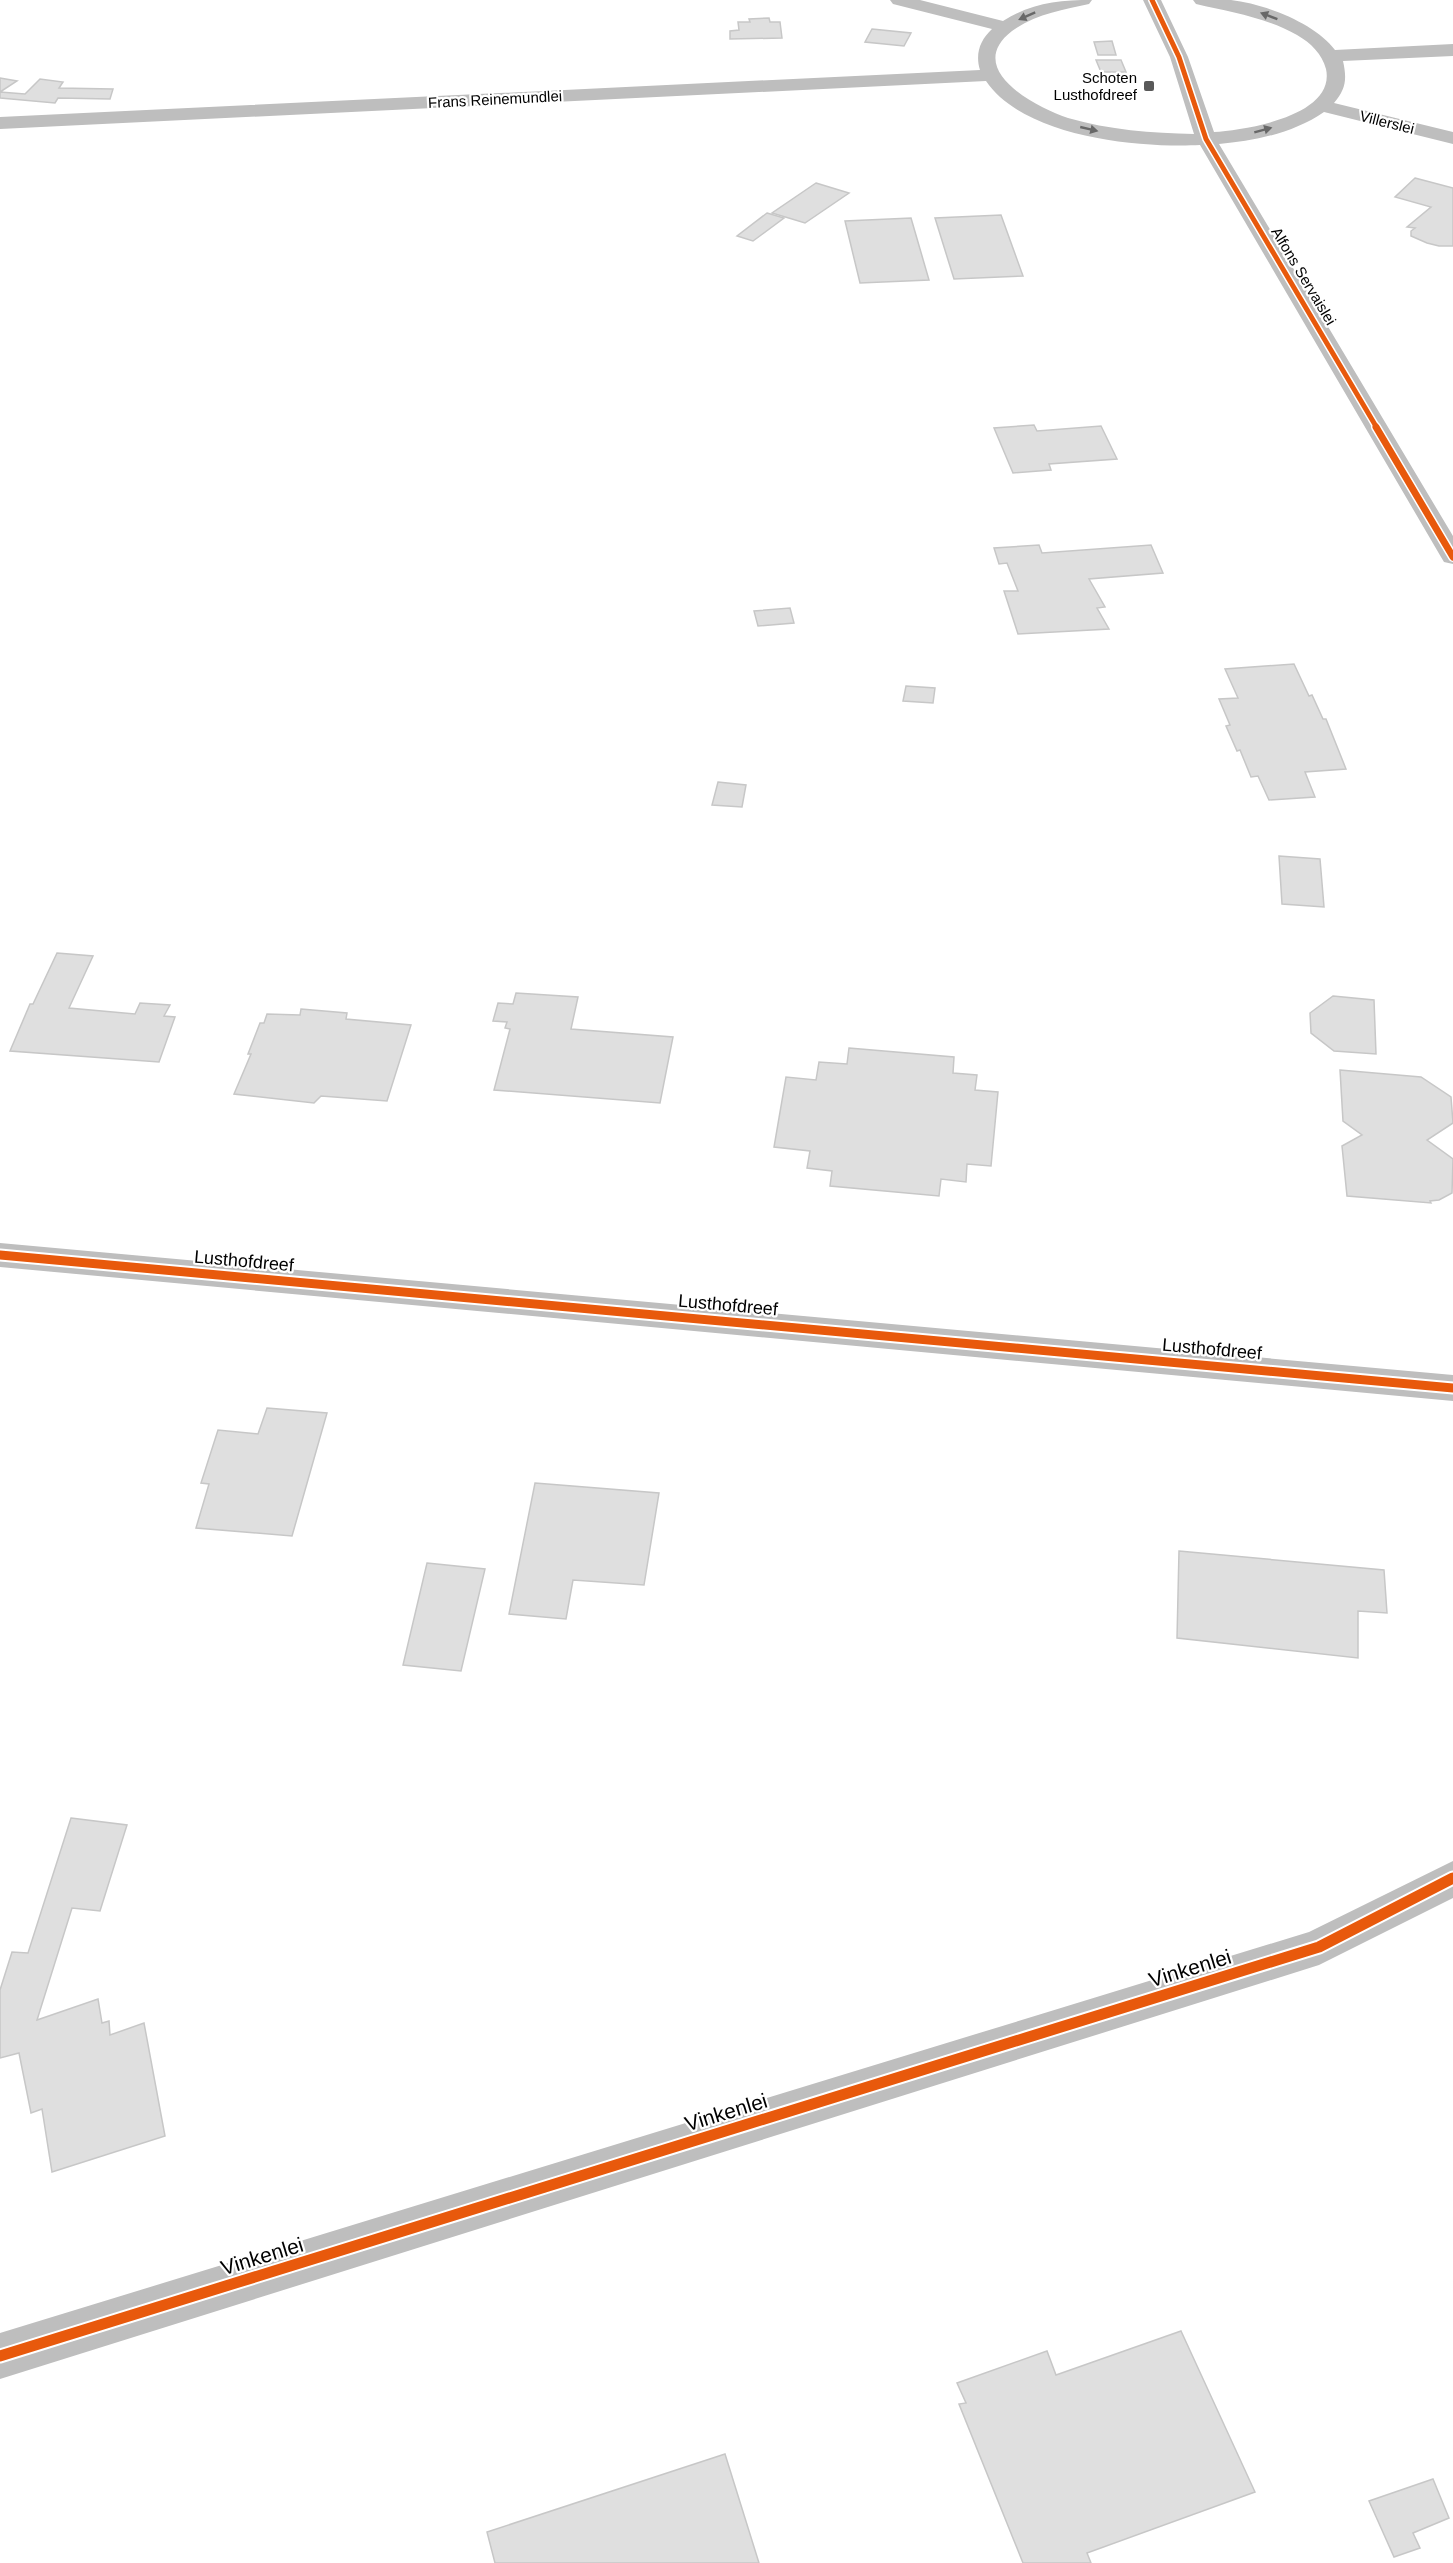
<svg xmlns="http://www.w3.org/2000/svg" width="1453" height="2563" font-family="Helvetica,sans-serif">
	<rect width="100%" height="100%" fill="#fff"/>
	<g fill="#dfdfdf" stroke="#c7c7c7" stroke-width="1.5">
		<polygon points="769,18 770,22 780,22 782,38 730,39 730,31 739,30 738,22 750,22 749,19"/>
		<polygon points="872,29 911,33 904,46 865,42"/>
		<polygon points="1112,41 1116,55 1098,55 1094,42"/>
		<polygon points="1096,60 1121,60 1126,72 1101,72"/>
		<polygon points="0,78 17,81 0,92 25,94 40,79 63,82 59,88 113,89 110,99 58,98 55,103 0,98"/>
		<polygon points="1415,178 1453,188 1453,246 1439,246 1427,243 1411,236 1411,231 1415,228 1407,227 1431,207 1395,197"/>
		<polygon points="816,183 849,193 805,223 772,213"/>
		<polygon points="767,213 784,218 753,241 737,236"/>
		<polygon points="1001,215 1023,276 954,279 935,218"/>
		<polygon points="911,218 929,280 860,283 845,221"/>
		<polygon points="1034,425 1037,431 1101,426 1117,459 1049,464 1051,470 1013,473 994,428"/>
		<polygon points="1039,545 1042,553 1151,545 1163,573 1089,579 1105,607 1097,608 1109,629 1018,634 1004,591 1018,591 1007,563 999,564 994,548"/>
		<polygon points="790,608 794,623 758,626 754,611"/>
		<polygon points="1294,664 1309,696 1312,695 1323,719 1326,719 1346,769 1305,772 1315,797 1269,800 1258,776 1251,777 1240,750 1237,751 1226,726 1230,725 1219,699 1238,698 1225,669"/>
		<polygon points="906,686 935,688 933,703 903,701"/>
		<polygon points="718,782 746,785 742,807 712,805"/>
		<polygon points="1279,856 1320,859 1324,907 1282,904"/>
		<polygon points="57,953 93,956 69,1008 135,1014 140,1003 170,1005 164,1016 175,1017 159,1062 10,1051 30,1004 33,1004"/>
		<polygon points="516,993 578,997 571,1029 673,1037 660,1103 494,1090 510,1029 505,1028 507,1022 493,1021 498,1003 513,1004"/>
		<polygon points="1333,996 1374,1000 1376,1054 1334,1051 1311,1033 1310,1013"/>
		<polygon points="301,1009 347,1013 346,1019 411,1025 387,1101 321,1096 314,1103 234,1094 251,1054 248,1054 260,1023 264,1023 267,1014 300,1015"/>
		<polygon points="849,1048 954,1057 953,1073 977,1075 975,1090 998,1092 991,1166 967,1164 966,1182 941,1179 939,1196 830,1186 832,1171 807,1168 810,1151 774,1147 786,1077 816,1080 819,1062 847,1064"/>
		<polygon points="1340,1070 1421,1077 1451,1097 1453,1123 1427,1140 1453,1159 1452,1193 1439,1200 1430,1201 1431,1203 1347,1196 1342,1146 1362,1135 1343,1121"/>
		<polygon points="267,1408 327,1413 292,1536 196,1528 209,1484 201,1483 218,1430 258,1434"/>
		<polygon points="535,1483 659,1493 644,1585 573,1580 566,1619 509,1614"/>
		<polygon points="1179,1551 1384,1570 1387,1613 1358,1611 1358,1658 1177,1638"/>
		<polygon points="427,1563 485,1569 461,1671 403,1665"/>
		<polygon points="71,1818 127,1825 100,1911 72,1908 37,2020 98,1999 102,2023 109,2021 110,2035 144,2023 165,2136 52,2172 42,2109 31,2113 19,2053 0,2058 0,1990 12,1952 28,1953"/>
		<polygon points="1181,2331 1255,2492 1087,2553 1091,2563 1023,2563 959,2404 966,2403 957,2383 1047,2351 1056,2375"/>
		<polygon points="725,2454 759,2563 495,2563 487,2532"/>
		<polygon points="1433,2479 1449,2518 1413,2533 1420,2548 1394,2557 1369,2501"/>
	</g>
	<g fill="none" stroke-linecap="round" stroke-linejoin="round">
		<g fill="#bebebe" fill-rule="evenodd">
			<path d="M890,0H920L1003,21C1032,3 1058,0 1092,0L1089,4C1063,10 1035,14 1012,31C963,69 1035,107 1068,118C1109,130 1152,133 1194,134L1170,57L1143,0H1161L1188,57L1214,132C1246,130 1336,116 1326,69C1322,54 1311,43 1297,35C1265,17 1230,12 1196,4L1193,0C1205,0 1219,0 1231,0C1265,4 1315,23 1335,50L1453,44V56L1343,61C1347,79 1346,89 1334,103L1453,132V144L1324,112C1294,133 1254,141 1219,144L1453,536V564L1444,562L1441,557L1200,145C1138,148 1024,137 986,81L0,129V117L980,70C975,54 980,40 992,29L893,4Z"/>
			<polygon points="0,1243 1453,1375 1453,1401 0,1267"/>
			<polygon points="1453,1861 1453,1898 1319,1965 0,2379 0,2333 1309,1932"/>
		</g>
		<defs>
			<polyline id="cycleway-far3" points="1152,0 1179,57 1206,139 1377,428"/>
			<polyline id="cycleway-far2" points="1376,427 1453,557"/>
			<polyline id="cycleway-far1" points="0,1255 1453,1388"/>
			<polyline id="cycleway" points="0,2356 1319,1947 1453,1878"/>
		</defs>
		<use href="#cycleway-far3" stroke="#fff" stroke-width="8"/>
		<use href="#cycleway-far2" stroke="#fff" stroke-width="10"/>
		<use href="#cycleway-far1" stroke="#fff" stroke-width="13"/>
		<use href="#cycleway" stroke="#fff" stroke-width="15"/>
		<use href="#cycleway-far3" stroke="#e8590c" stroke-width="5"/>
		<use href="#cycleway-far2" stroke="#e8590c" stroke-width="7"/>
		<use href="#cycleway-far1" stroke="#e8590c" stroke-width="9"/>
		<use href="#cycleway" stroke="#e8590c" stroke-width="11"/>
	</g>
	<defs><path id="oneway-solid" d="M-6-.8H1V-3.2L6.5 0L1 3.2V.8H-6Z" transform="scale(1.5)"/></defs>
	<g fill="#686868">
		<use href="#oneway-solid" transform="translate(1027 16) rotate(156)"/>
		<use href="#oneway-solid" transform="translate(1269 16) rotate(-159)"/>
		<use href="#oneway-solid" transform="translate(1089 129) rotate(13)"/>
		<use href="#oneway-solid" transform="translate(1263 130) rotate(-15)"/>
	</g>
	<rect fill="#595959" stroke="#fff" stroke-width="2" x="1143" y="80" width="12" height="12" rx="3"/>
	<g text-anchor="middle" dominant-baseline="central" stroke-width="4.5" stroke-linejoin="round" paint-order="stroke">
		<g font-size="15" fill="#000" stroke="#fff" text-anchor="end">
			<text x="1137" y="77">Schoten<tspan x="1137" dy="17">Lusthofdreef</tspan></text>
		</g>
		<g font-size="15" fill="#000" stroke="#fff">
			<text transform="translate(495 99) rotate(-3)">Frans Reinemundlei</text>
			<text transform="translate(1387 122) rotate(14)">Villerslei</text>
			<text transform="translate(1304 276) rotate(59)">Alfons Servaislei</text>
		</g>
		<g font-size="18" fill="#000" stroke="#fff">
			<text transform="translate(244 1261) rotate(5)">Lusthofdreef</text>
			<text transform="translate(728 1305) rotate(5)">Lusthofdreef</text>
			<text transform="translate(1212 1349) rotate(5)">Lusthofdreef</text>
		</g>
		<g font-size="21" fill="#000" stroke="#fff">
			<text transform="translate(1190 1968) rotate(-17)">Vinkenlei</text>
			<text transform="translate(726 2112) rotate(-17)">Vinkenlei</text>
			<text transform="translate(262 2256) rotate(-17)">Vinkenlei</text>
		</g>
	</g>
</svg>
